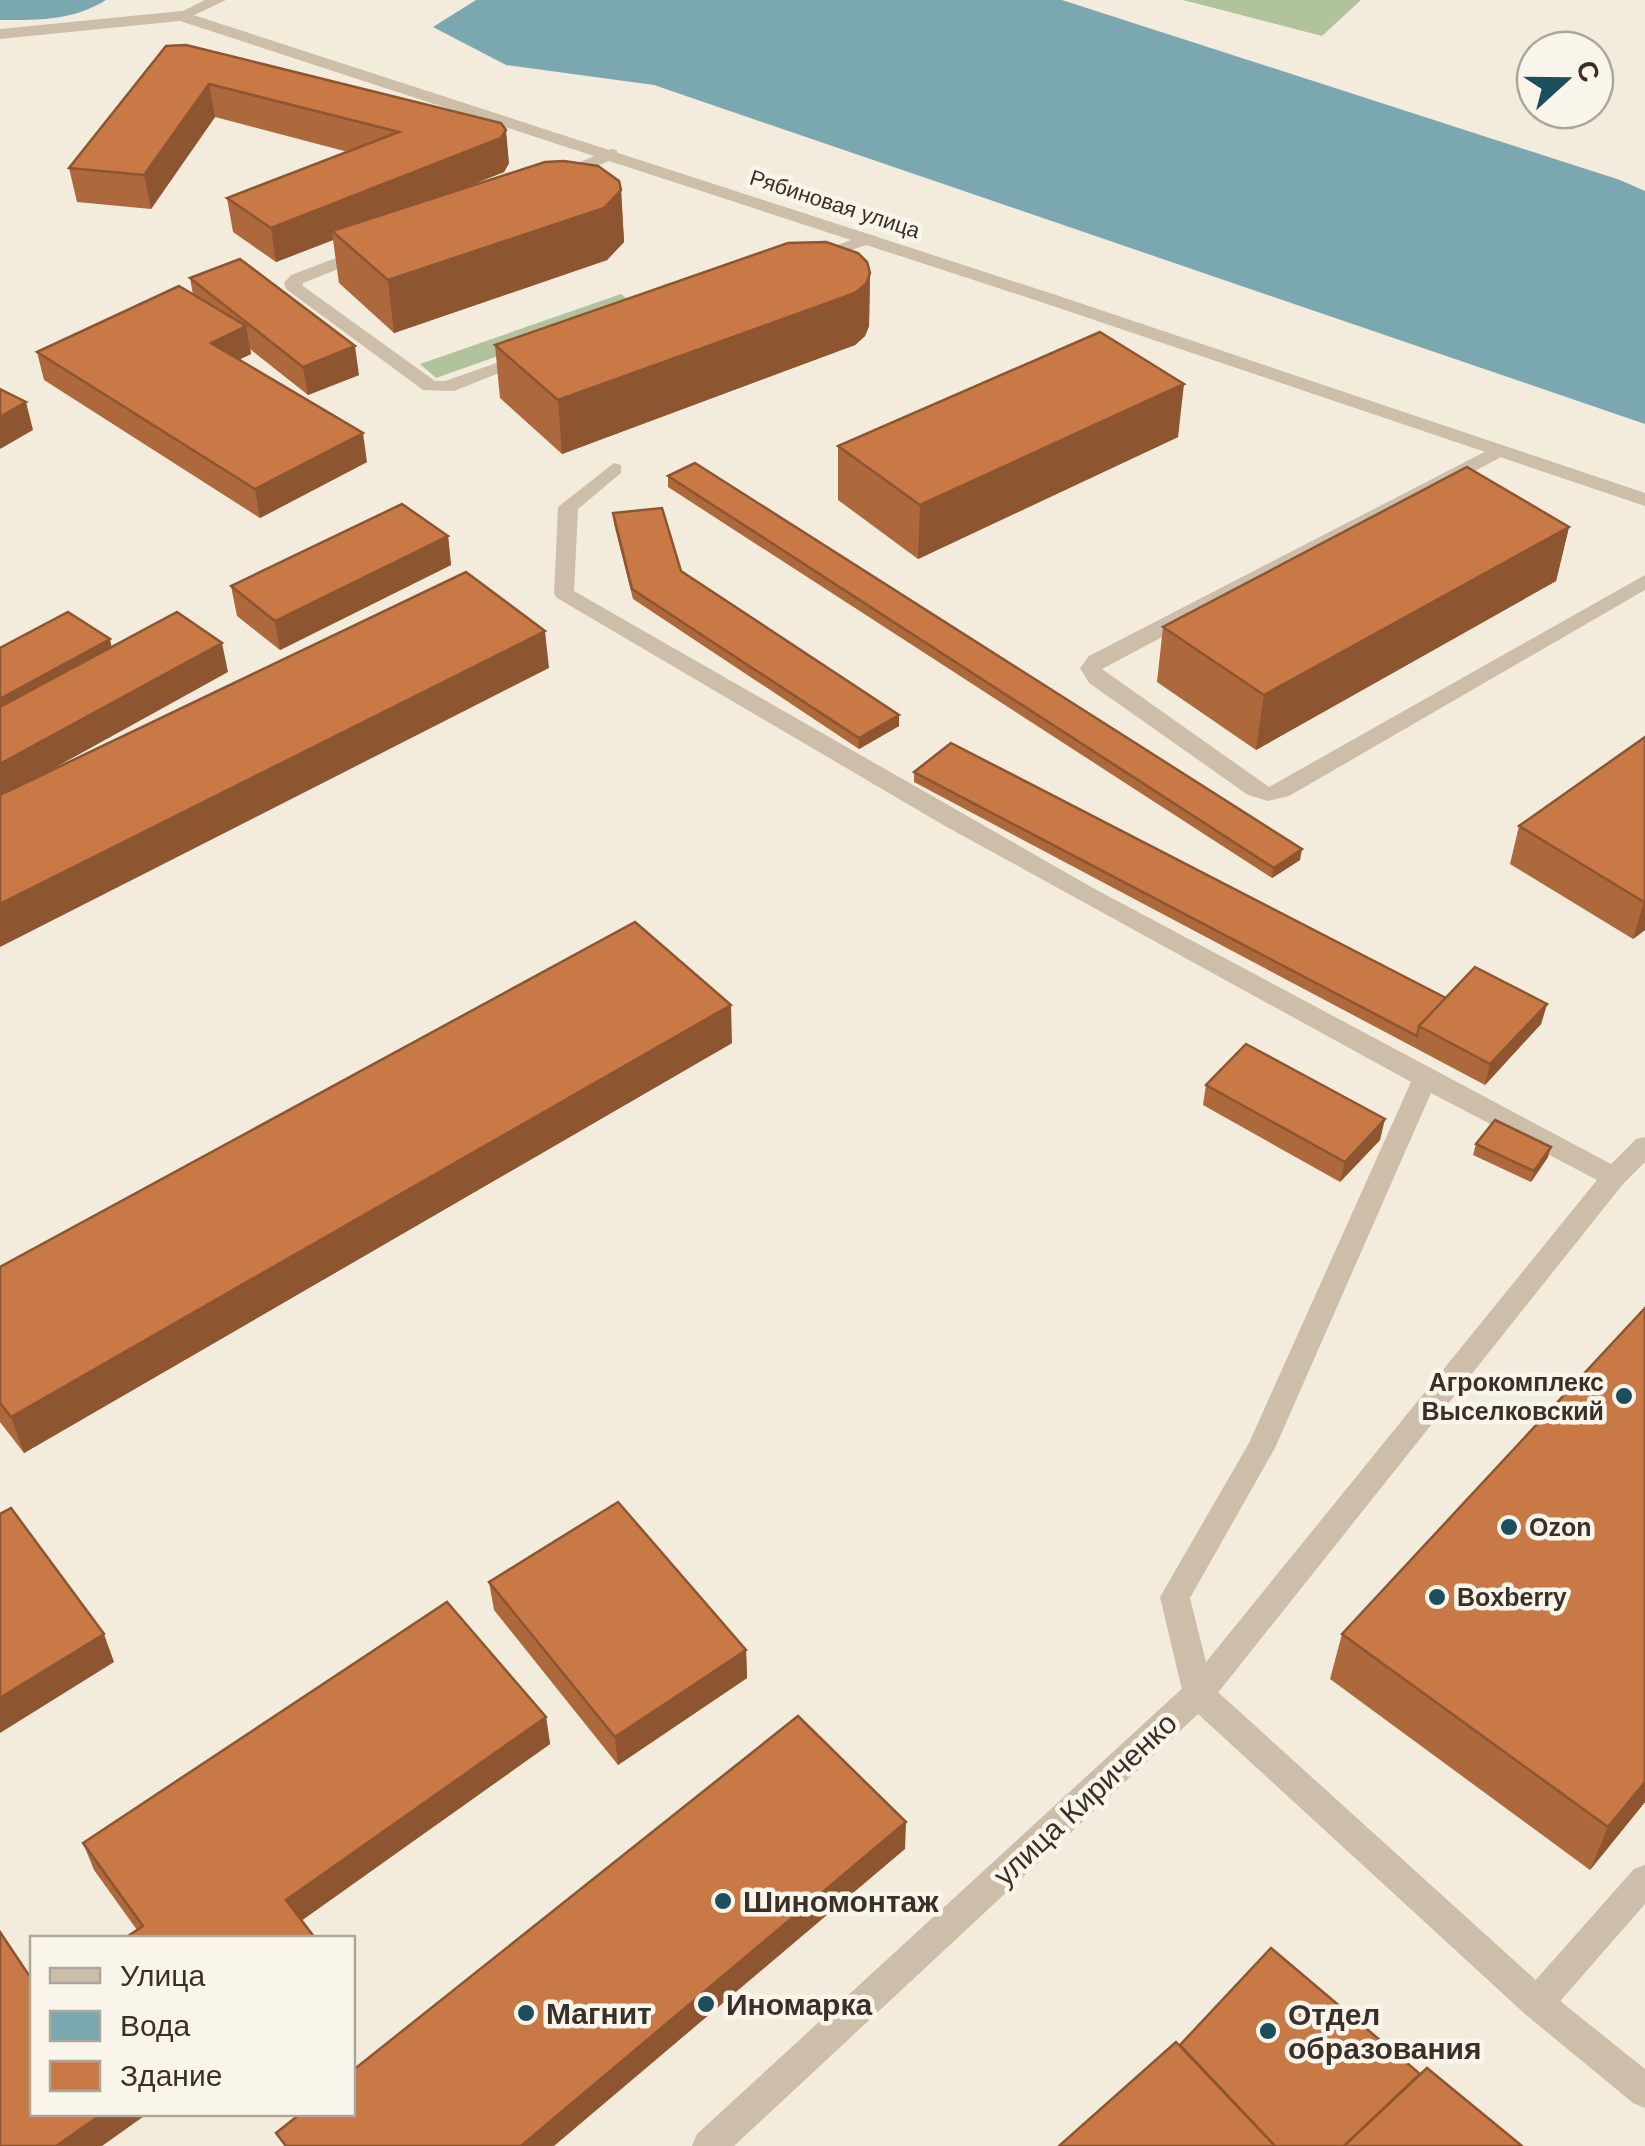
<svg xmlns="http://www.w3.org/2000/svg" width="1645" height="2146" font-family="Helvetica,sans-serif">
	<rect width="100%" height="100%" fill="#f3ecdd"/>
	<g fill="#b0c39d">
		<polygon points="1183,0 1361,0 1322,36"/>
		<polygon points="621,294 637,307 436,378 420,364"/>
	</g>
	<g fill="#7ba7b1">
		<path d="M0,0H106C72,21 39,20 0,20Z"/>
		<polygon points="476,0 1062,0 1620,180 1645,191 1645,424 654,85 506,65 433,27"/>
	</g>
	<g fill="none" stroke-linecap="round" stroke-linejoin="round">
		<g fill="#ccbea9" fill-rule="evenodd">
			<polygon points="205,0 226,0 186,19 173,16"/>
			<polygon points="611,149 617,150 617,158 561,180 547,176"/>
			<polygon points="867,234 873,235 873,243 811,263 802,258"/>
			<polygon points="365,247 371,248 371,256 303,283 303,286 435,381 445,381 528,352 537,358 454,391 423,390 286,289 284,283 291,275"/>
			<polygon points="1498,445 1508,451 1505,455 1102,669 1269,787 1645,575 1645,590 1289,796 1268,801 1248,795 1089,683 1080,668 1089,656"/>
			<path d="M614,463L621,465V473L578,509L574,591L1093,888L1611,1164L1636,1139L1645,1137V1162L1623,1184L1209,1704L1198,1707L1187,1704L1183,1694L1160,1597L1249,1443L1411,1082L945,826L557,598L554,594L558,507ZM1431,1093L1597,1180L1206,1662L1190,1598L1275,1448Z"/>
			<polygon points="1645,1865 1645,1904 1549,2014 1537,2019 1525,2014 1520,2003 1525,1992 1634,1869"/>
		</g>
		<g fill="#ccbea9" fill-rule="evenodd">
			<polygon points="181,11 1053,294 1645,493 1645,506 1041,302 180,21 0,39 0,29"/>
			<polygon points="1198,1681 1209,1684 1549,1992 1645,2069 1645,2108 1633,2103 1525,2014 1198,1714 734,2146 692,2146 697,2134 1187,1684"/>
		</g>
	</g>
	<g fill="#ad683b">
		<polygon points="166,46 509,163 504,172 453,192 621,190 624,242 607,260 394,333 339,283 333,240 276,262 233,232 227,198 348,152 215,117 151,209 77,202 69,168"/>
		<polygon points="870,273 869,326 865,336 855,345 562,454 500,398 495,345"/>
		<polygon points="190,278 359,375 308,395 250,349 251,354 239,359 367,462 260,518 44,380 37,352 193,295"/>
		<polygon points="1178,437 918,559 838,500 838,446"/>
		<polygon points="668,476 1300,860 1272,878 668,487"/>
		<polygon points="613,513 681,571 899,726 859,749 633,599 614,524"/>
		<polygon points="1569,527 1556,581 1256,750 1157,682 1163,627"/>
		<polygon points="448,536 451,565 280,650 237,616 231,586"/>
		<polygon points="1645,737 1645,930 1633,939 1510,864 1519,826"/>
		<polygon points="914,772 1446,998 1547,1004 1541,1024 1485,1085 914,782"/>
		<polygon points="732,1043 24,1453 0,1422 0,1267"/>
		<polygon points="1206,1085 1380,1140 1340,1182 1203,1105"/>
		<polygon points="1476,1144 1548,1157 1531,1182 1473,1155"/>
		<polygon points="1645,1308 1645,1802 1590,1870 1330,1679 1342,1634"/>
		<polygon points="489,1582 746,1650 747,1678 618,1765 494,1610"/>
		<polygon points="546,1717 550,1744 302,1920 137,1930 94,1870 83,1843"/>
	</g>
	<g fill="#8d5530">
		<polygon points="209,84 215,117 151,209 144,175"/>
		<polygon points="506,130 509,163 504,172 339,237 332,231 333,240 276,262 271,228"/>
		<polygon points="621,190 624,242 607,260 394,333 388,280"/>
		<polygon points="870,273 869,326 865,336 855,345 562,454 558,400"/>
		<polygon points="246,326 251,354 216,371 211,343"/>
		<polygon points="355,346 359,375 308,395 303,367"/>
		<polygon points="1184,384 1178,437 918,559 920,505"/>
		<polygon points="26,402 33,430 0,449 0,417"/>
		<polygon points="363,433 367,462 260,518 255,489"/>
		<polygon points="1569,527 1556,581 1256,750 1264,695"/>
		<polygon points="448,536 451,565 280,650 275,621"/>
		<polygon points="545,631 549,668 0,947 0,904"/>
		<polygon points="110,639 116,669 0,733 0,699"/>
		<polygon points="222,643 228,672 0,798 0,764"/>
		<polygon points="899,715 899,726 859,749 859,738"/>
		<polygon points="1302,849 1300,860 1272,878 1274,868"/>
		<polygon points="1645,901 1645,930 1633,939 1644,902"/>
		<polygon points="1547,1004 1541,1024 1485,1085 1490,1064"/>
		<polygon points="731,1005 732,1043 24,1453 11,1417"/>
		<polygon points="1385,1119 1380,1140 1340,1182 1345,1162"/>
		<polygon points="1551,1147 1548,1157 1531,1182 1534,1171"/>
		<polygon points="104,1634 114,1662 0,1733 0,1698"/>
		<polygon points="746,1650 747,1678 618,1765 615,1737"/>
		<polygon points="546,1717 550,1744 294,1926 286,1900"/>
		<polygon points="1645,1782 1645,1802 1590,1870 1608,1827"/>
		<polygon points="906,1822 905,1849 554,2146 521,2146"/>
		<polygon points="102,2114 147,2114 102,2146 56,2146"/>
	</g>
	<g fill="#c97945" stroke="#8d5530" stroke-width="2.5">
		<polygon points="186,45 501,123 506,130 501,138 271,228 227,198 399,132 209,84 144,175 69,168 166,46"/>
		<polygon points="564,161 598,166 619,181 621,190 604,208 388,280 332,231 545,162"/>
		<polygon points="826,242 858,253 867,262 870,273 866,284 855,293 558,400 495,345 788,243"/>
		<polygon points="240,259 355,346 303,367 190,278"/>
		<polygon points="179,286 246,326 211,343 363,433 255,489 37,352"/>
		<polygon points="1100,332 1184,384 920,505 838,446"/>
		<polygon points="0,389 26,402 0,417"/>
		<polygon points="695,463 1302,849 1274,868 668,476"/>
		<polygon points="1467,467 1569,527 1264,695 1163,627"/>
		<polygon points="402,504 448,536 275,621 231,586"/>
		<polygon points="662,508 681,571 899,715 859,738 632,589 613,513"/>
		<polygon points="466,572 545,631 0,904 0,795"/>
		<polygon points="68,612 110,639 0,699 0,648"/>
		<polygon points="177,612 222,643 0,764 0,707"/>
		<polygon points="1645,737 1645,901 1644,902 1519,826"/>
		<polygon points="951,743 1446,998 1419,1026 1417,1036 914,772"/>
		<polygon points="635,922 731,1005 11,1417 0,1403 0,1267"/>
		<polygon points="1475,967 1547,1004 1490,1064 1419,1026"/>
		<polygon points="1246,1044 1385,1119 1345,1162 1206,1085"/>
		<polygon points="1495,1120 1551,1147 1534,1171 1476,1144"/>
		<polygon points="1645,1308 1645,1782 1608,1827 1342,1634"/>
		<polygon points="618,1502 746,1650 615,1737 489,1582"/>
		<polygon points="11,1508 104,1634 0,1698 0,1514"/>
		<polygon points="447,1602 546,1717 286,1900 315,1938 125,1938 143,1926 83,1843"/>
		<polygon points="798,1716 906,1822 521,2146 286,2146 276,2133 300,2114 352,2114 352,2071"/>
		<polygon points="0,1932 32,1980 32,2114 102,2114 56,2146 0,2146"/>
		<polygon points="1271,1948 1420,2074 1344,2146 1275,2146 1180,2045"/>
		<polygon points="1176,2042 1275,2146 1059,2146"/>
		<polygon points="1427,2068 1522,2146 1344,2146"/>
	</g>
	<g fill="#1d4e5c" stroke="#faf5ea" stroke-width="4">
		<circle cx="1624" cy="1396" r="10"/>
		<circle cx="1509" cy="1527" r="10"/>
		<circle cx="1437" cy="1597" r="10"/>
		<circle cx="723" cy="1901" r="10"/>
		<circle cx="706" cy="2004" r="10"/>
		<circle cx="526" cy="2013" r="10"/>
		<circle cx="1268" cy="2031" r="10"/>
	</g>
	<g text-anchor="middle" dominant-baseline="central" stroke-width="9" stroke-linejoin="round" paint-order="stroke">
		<g font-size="22" fill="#393029" stroke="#faf5ea">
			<text transform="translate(835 204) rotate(18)">Рябиновая улица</text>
		</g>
		<g font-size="25" font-weight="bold" fill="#393029" stroke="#faf5ea" text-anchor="start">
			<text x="1604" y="1382" text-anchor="end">Агрокомплекс<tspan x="1604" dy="29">Выселковский</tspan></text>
			<text x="1529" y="1527">Ozon</text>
			<text x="1457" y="1597">Boxberry</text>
		</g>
		<g font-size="30" fill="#393029" stroke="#faf5ea">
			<text transform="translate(1085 1799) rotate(-43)">улица Кириченко</text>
		</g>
		<g font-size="30" font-weight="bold" fill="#393029" stroke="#faf5ea" text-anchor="start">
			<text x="743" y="1901">Шиномонтаж</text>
			<text x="726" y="2004">Иномарка</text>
			<text x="546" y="2013">Магнит</text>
			<text x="1288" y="2014">Отдел<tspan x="1288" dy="34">образования</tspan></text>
		</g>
	</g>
	<rect x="30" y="1936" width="325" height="180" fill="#faf5ea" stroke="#ada69d" stroke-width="2.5"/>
	<rect x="50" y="1968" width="50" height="15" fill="#ccbea9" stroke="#ada69d" stroke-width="2.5"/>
	<text x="120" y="1986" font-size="30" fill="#393029">Улица</text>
	<rect x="50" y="2011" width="50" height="30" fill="#7ba7b1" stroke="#ada69d" stroke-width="2.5"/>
	<text x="120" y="2036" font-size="30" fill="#393029">Вода</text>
	<rect x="50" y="2061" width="50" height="30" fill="#c97945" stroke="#ada69d" stroke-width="2.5"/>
	<text x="120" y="2086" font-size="30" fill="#393029">Здание</text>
	<g transform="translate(1565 80) rotate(69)"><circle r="48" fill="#faf5ea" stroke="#ada69d" stroke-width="2.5"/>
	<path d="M0-8L18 38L0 25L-18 38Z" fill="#1d4e5c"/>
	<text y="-15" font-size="28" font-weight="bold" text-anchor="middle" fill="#393029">С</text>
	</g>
</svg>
